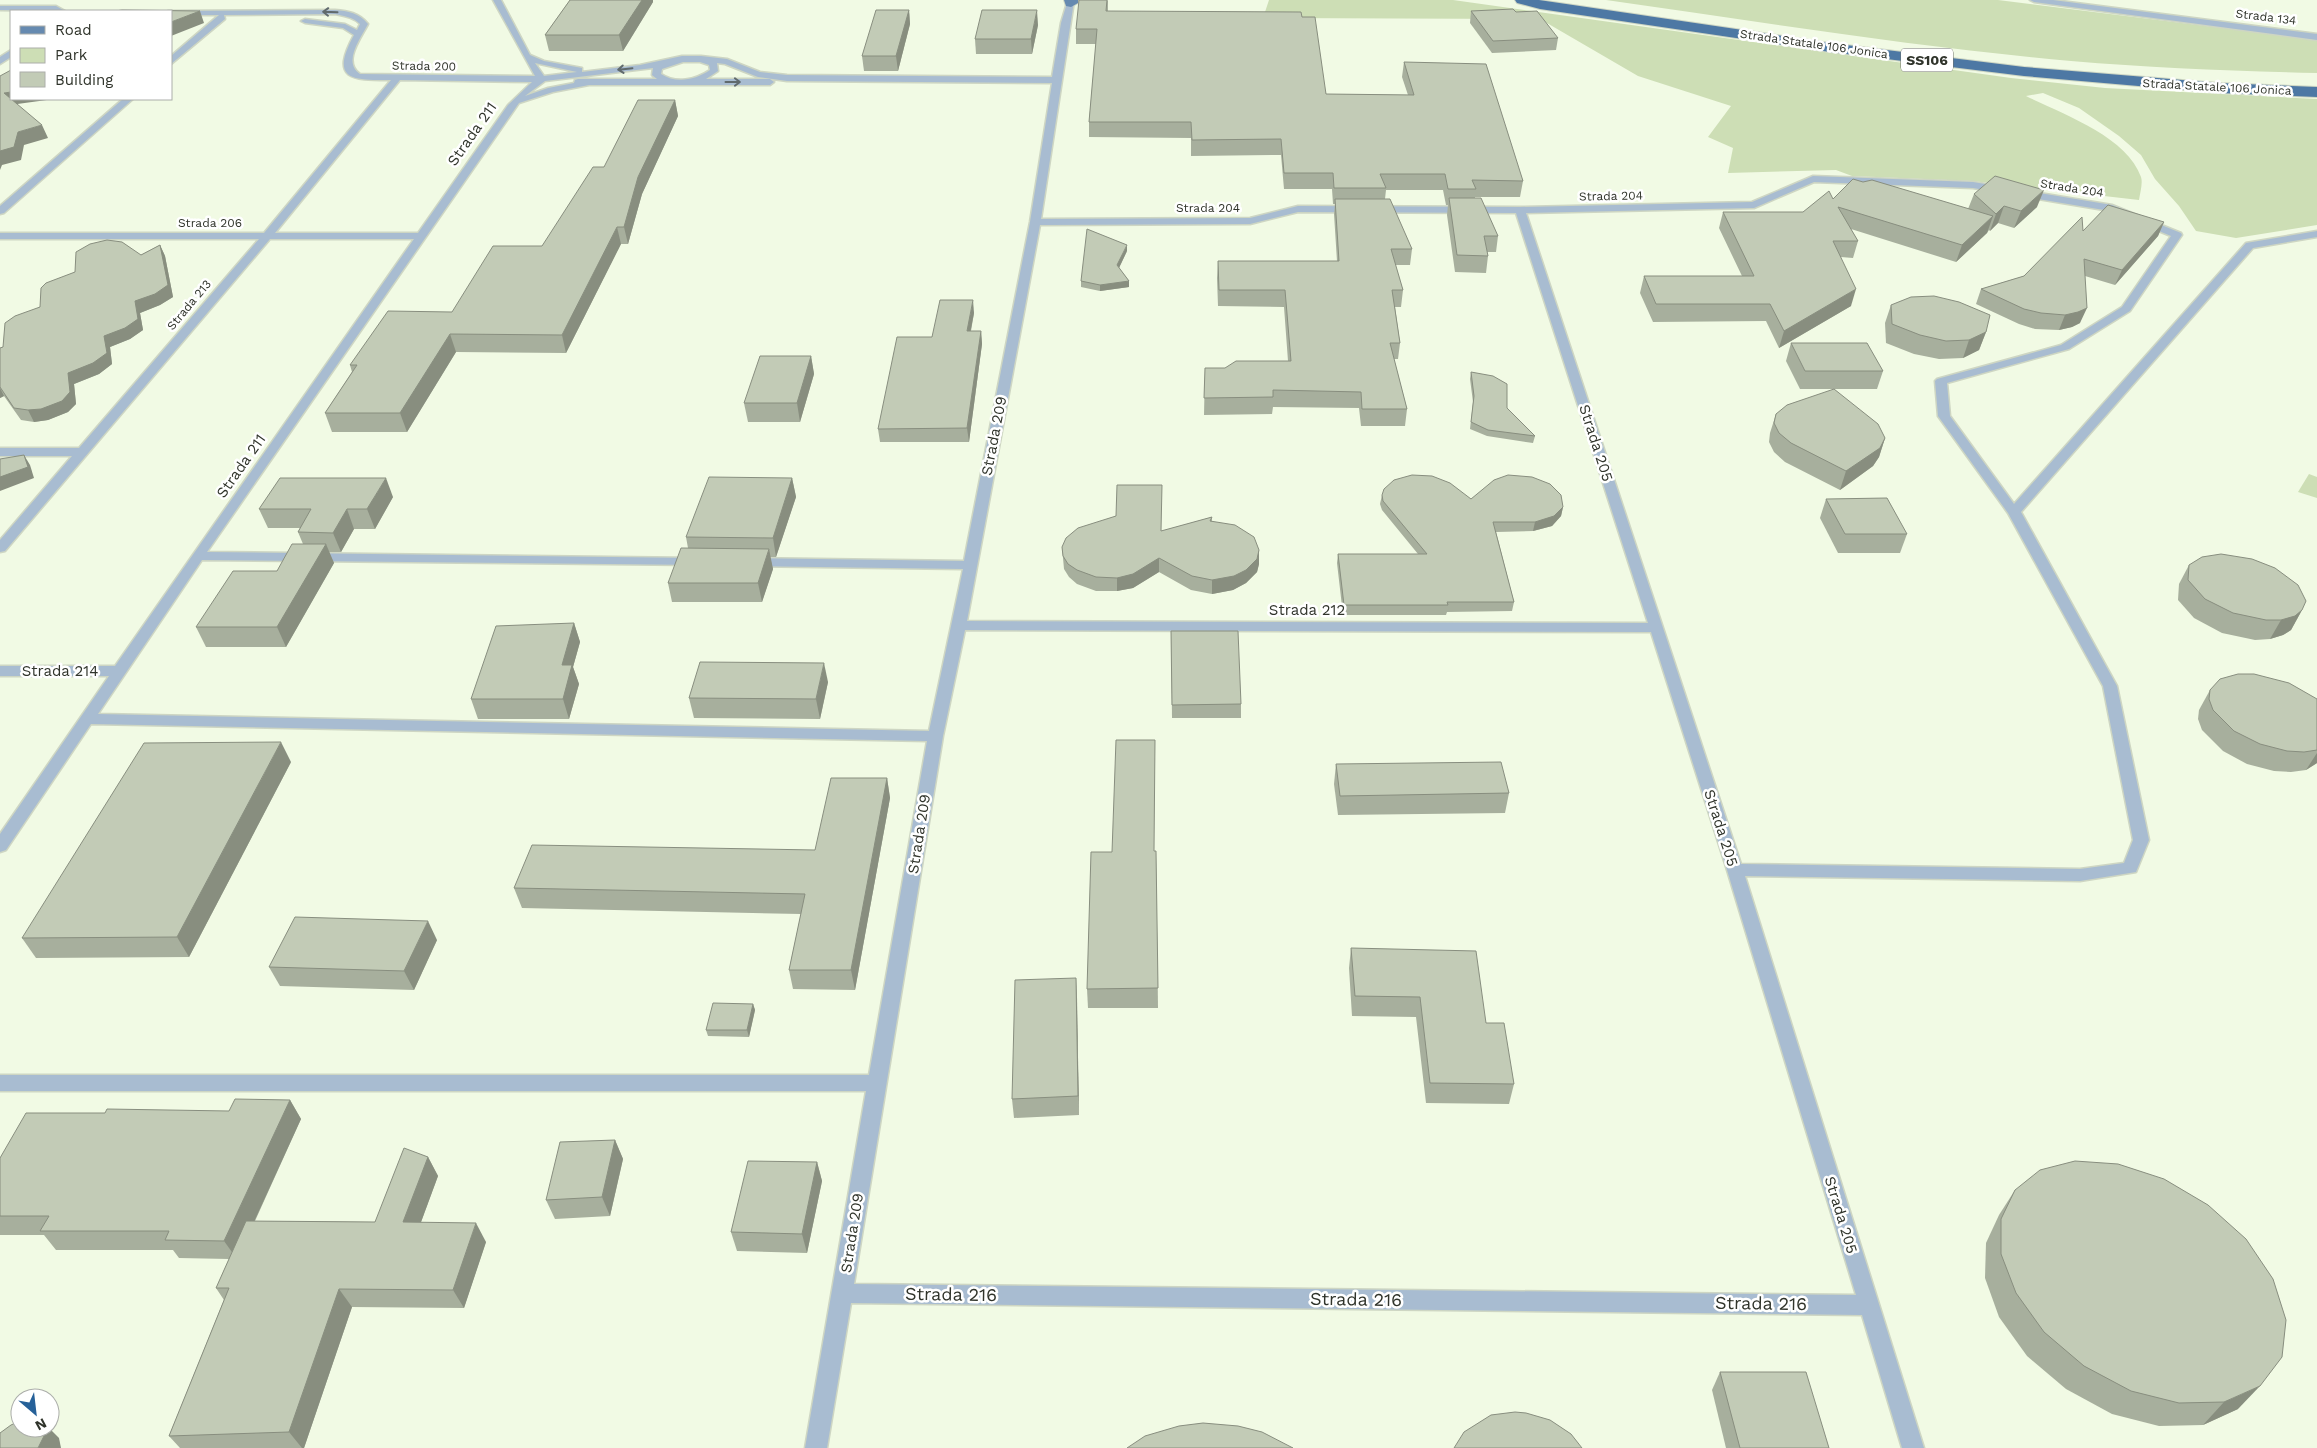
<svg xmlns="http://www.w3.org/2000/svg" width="2317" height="1448" font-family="'Work Sans',sans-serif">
	<rect width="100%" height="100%" fill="#f1fae4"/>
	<g fill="#cddeb5">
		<path d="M1269,0H1453L2011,78L2105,88L2317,99V225L2236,238L2196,231L2179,206L2155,179L2141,155L2119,136L2079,108L2043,93L2026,96C2062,114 2127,136 2141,177C2143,183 2140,193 2139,200L1972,181L1852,176L1836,170L1728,173L1733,148L1708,137L1731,106L1638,76L1540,19L1263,18Z"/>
		<path d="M1606,0H1998L2317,40V73C2235,71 2153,68 2071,61C1916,47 1761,22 1606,0Z"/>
		<polygon points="2309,474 2317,477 2317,498 2298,492"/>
	</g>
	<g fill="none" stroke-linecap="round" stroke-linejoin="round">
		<defs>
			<g id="lane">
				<path d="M493,0H501L530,55L544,61L582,68V72L640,65L682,56H701L727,59L760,72L787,75L1052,77L1061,23L1067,3L1074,1L1041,219L1250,218L1298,206L1520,207L1752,202L1813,176L1973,182L2112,205L2181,233L2182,235L2130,311L2069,349L1947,383L1950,416L2014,504L2246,243L2317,231V237L2253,248L2021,512L2117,686L2149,840L2136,872L2080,881L1745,876L1924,1448H1902L1862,1315L851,1303L827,1448H805L866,1091H0V1075H869L927,741L91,724L6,850L0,852V834L109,676H0V666H115L414,239H270L5,551L0,552V540L72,456H0V448H79L259,239H0V233H264L391,80C353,80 329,81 354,35L343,28L305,23L301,21L305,19L345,24L357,30L360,24C353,17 344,16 335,14L224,15L225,19L171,64V56L219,15H171V11H168L335,10C348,11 359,13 368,24C361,38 342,62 360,74L535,76ZM683,62H700L709,65L710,70C695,80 676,84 661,74L662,69ZM535,63L577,72L544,76ZM717,63L725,64L758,77L787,81L1052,83L1030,222L964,561L752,558L745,562L752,566L963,569L929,731L98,714L202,560L702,565L704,562L697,558L207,552L519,103L553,92L589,85H770L774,82L770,79H706L718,71ZM653,68L652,75L657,79H578L575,80L574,83L548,88L525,96L545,81ZM400,80L532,82L508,105L418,233H275ZM1814,182L1973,188L2110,211L2171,236L2122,307L2061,345L1937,379L1935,381L1938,416L2008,513L2103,686L2133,840L2124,863L2080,869L1741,864L1526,213L1754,208ZM1298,212L1516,213L1648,623L967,621L1040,225L1250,224ZM965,630L1651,632L1727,870L1856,1295L854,1284L943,736Z"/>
				<polygon points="2030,0 2053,0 2317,34 2317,40 2034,2"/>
				<polygon points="0,6 56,6 65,11 0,10"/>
				<polygon points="11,50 11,57 0,64 0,57"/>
				<polygon points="123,99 133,99 4,213 0,214 0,206"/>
			</g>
			<polygon id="primary" points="1064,0 1078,0 1078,3 1071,7 1066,6"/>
			<polygon id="highway" points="1515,0 1539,0 1830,43 2024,67 2219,83 2317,87 2317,97 2219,93 2024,76 1830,52 1540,9 1517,3"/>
		</defs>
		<use href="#lane" stroke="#ced6c3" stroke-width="3"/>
		<use href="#primary" stroke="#ced6c3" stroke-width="2"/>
		<use href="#highway" stroke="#ced6c3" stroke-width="2"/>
		<use href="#lane" fill="#a8bcd1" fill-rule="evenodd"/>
		<use href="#primary" fill="#668ab0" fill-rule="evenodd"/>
		<use href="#highway" fill="#4d78a4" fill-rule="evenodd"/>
	</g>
	<g fill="#a7af9d">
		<polygon points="570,0 653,0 653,2 623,51 549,51 545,35"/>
		<polygon points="1108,0 1108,11 1302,17 1326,94 1408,95 1402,77 1404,62 1523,181 1520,197 1475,197 1475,198 1498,236 1496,252 1487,252 1488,256 1486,273 1455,272 1447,215 1448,205 1446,205 1443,190 1386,190 1385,199 1412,249 1410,265 1395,265 1403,290 1401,307 1395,307 1400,343 1398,359 1394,359 1407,409 1405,426 1361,426 1359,408 1273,407 1272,414 1204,415 1205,368 1225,368 1288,361 1284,307 1218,306 1217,278 1218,261 1337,261 1334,214 1335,204 1333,204 1332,189 1284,189 1281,155 1191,156 1191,138 1089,137 1089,122 1096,44 1076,44 1076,29"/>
		<polygon points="909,10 910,24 898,71 864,71 862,56"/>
		<polygon points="1471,11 1516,12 1558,38 1556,50 1492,53 1470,23"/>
		<polygon points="1038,25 1032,54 976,54 975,39"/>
		<polygon points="675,100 678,116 642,194 628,244 621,244 566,353 456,352 407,432 332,432 325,413 352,372 350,365 452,312 542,246 604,167"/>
		<polygon points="1974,194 2037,207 2014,228 1998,223 1990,231 1989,230 1987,233 1956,262 1851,229 1858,241 1853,258 1841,257 1851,306 1779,348 1766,321 1653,322 1640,293 1644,276 1742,276 1719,228 1723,212 1803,212 1833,199 1968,209"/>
		<polygon points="2164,222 2158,236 2115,285 2085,276 2080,323 2072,327 2059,330 2035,329 2019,324 1976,304 1981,289 2024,276 2083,231"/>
		<polygon points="160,245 165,256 173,297 160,305 140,313 143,330 130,339 110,347 112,364 99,374 74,384 76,404 68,412 48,420 34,422 21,420 4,396 0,398 0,348 3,347 40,307"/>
		<polygon points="1127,251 1119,268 1129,281 1129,287 1100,291 1081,287 1081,281"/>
		<polygon points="1891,305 1986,332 1979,350 1963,358 1939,359 1914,354 1886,343 1885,323"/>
		<polygon points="974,313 971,331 981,331 982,344 969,442 880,442 878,429 932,337"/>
		<polygon points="1791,343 1883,371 1877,389 1834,389 1885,438 1879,457 1873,466 1840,490 1785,462 1774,452 1769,442 1770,433 1776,414 1834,389 1800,389 1786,361"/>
		<polygon points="811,356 814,374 800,422 748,422 744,403"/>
		<polygon points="1471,372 1535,436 1533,443 1487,436 1470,429 1473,402 1470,379"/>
		<polygon points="792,478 796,497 776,557 770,557 773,569 762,602 672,602 668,583 688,548 686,537"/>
		<polygon points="1382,495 1471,499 1563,507 1561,516 1552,526 1533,531 1496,532 1514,602 1512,611 1447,612 1446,615 1343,615 1337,563 1338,554 1418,554 1382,510 1380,504"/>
		<polygon points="393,497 375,529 354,529 341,552 329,552 334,563 286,647 206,647 196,627 277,571 303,544 298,532 300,528 268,528 259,509"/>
		<polygon points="1826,499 1907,534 1900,553 1838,553 1820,518"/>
		<polygon points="1212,517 1212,521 1259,564 1257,572 1246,583 1233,590 1212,594 1191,590 1159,572 1133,588 1117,591 1096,591 1077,584 1069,577 1064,569 1062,547 1162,531"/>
		<polygon points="2189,565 2302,610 2291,630 2283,635 2270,639 2255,640 2222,633 2194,618 2178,600 2179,584"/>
		<polygon points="574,623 580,642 573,667 579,684 569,719 478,719 471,699"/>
		<polygon points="1171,631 1241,704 1241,718 1172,718"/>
		<polygon points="828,682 820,719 694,718 689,698"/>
		<polygon points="2210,690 2317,699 2317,763 2306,770 2291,772 2274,771 2247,764 2223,751 2202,730 2198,719 2199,710"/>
		<polygon points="291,762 189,957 36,958 22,938"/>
		<polygon points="1336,764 1509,793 1505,813 1338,815 1334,784"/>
		<polygon points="887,778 890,798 855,990 793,989 789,970 801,914 522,908 514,888 815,850"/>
		<polygon points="1154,851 1156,851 1158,1008 1088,1008 1087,989"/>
		<polygon points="437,940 414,990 280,986 269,967"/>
		<polygon points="1351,948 1486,1023 1514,1084 1509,1104 1426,1103 1416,1017 1352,1016 1349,968"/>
		<polygon points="1076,978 1079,1115 1014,1118 1012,1099"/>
		<polygon points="753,1004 755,1010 749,1037 708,1036 706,1030"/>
		<polygon points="290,1100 301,1119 255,1221 375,1222 428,1157 438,1176 421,1222 486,1242 464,1308 352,1307 304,1448 180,1448 169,1436 224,1300 216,1288 229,1259 179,1258 173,1250 56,1250 44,1235 0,1235 0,1158 105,1113 229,1111"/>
		<polygon points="615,1140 623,1159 610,1216 555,1219 546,1200"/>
		<polygon points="817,1162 822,1181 807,1253 737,1251 731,1232"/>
		<polygon points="2015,1190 2238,1409 2203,1425 2159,1426 2112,1414 2066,1389 2027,1356 1999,1317 1985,1278 1986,1243 1999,1215"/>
		<polygon points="1720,1372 1829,1448 1726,1448 1712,1390"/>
	</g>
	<g fill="#888e7f">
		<polygon points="642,0 653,0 653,2 623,51 619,35"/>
		<polygon points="909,10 910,24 898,71 896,56"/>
		<polygon points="1037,10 1038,25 1032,54 1031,39"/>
		<polygon points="200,11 204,23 171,36 171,22"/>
		<polygon points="11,92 11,99 54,99 10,105 4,93"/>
		<polygon points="675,100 678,116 642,194 628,244 624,227 638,177"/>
		<polygon points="42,125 48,138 24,145 21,160 2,165 0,170 0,151 18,132"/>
		<polygon points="2044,190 2037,207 2014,228 2021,211"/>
		<polygon points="2004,206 1998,223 1990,231 1996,214"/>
		<polygon points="1993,216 1987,233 1956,262 1962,245"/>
		<polygon points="2164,222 2158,236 2115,285 2122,270"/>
		<polygon points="617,227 621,244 566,353 562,335"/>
		<polygon points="160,245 165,256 173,297 160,305 140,313 143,330 130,339 110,347 112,364 99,374 74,384 76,404 68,412 48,420 34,422 28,410 68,373 104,336 135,301"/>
		<polygon points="1127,245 1127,251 1117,272 1117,265"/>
		<polygon points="1129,281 1129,287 1100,291 1100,285"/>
		<polygon points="1856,289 1851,306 1779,348 1784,331"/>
		<polygon points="973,300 974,313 968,344 967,331"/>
		<polygon points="2087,308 2080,323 2072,327 2059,330 2065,315"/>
		<polygon points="981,331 982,344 969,442 967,428"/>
		<polygon points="1986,332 1979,350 1963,358 1969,340"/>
		<polygon points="450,334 456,352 407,432 400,413"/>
		<polygon points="811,356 814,374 800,422 797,403"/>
		<polygon points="0,388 4,396 0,398"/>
		<polygon points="1885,438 1879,457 1873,466 1840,490 1846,471"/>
		<polygon points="24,455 30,465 34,478 0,491 0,477"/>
		<polygon points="386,478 393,497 375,529 367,509"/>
		<polygon points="792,478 796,497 776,557 773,538"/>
		<polygon points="1563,507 1561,516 1552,526 1533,531 1535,522"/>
		<polygon points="347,509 354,529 341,552 333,533"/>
		<polygon points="326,544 334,563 286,647 277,627"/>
		<polygon points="769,549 773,569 762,602 758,583"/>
		<polygon points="1259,550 1259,564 1257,572 1246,583 1233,590 1212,594 1212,580"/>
		<polygon points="1159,558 1159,572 1133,588 1117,591 1117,578"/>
		<polygon points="2302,610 2291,630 2283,635 2270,639 2281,620"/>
		<polygon points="574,623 580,642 573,667 579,684 569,719 563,699 562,665"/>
		<polygon points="824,663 828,682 820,719 816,699"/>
		<polygon points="281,742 291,762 189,957 177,937"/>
		<polygon points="2317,753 2317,763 2306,770"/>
		<polygon points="887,778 890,798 855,990 851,970"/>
		<polygon points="428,921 437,940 414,990 404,971"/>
		<polygon points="1076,978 1077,997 1079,1115 1078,1096"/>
		<polygon points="753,1004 755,1010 749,1037 747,1030"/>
		<polygon points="290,1100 301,1119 237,1259 224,1241"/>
		<polygon points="615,1140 623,1159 610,1216 602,1197"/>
		<polygon points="428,1157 438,1176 414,1241 403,1222"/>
		<polygon points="817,1162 822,1181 807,1253 802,1234"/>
		<polygon points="476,1223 486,1242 464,1308 453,1290"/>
		<polygon points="339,1289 352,1307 304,1448 302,1448 289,1432"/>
		<polygon points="2260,1386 2238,1409 2203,1425 2224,1402"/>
		<polygon points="43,1428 49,1428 59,1438 61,1448 38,1448"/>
	</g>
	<g fill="#c2cbb6" stroke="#888e7f">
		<polygon points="570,0 642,0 619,35 545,35"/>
		<polygon points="1079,0 1107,0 1106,11 1301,12 1302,17 1315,17 1326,94 1414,95 1404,62 1486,64 1523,181 1472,180 1476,189 1448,189 1445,174 1380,174 1386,188 1334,188 1333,173 1284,173 1281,139 1192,140 1191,122 1089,122 1097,29 1076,29"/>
		<polygon points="1513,9 1516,12 1537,11 1558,38 1493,41 1471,11"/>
		<polygon points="122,10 200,11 171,22 171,11 115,11"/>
		<polygon points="876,10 909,10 896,56 862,56"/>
		<polygon points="982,10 1037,10 1031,39 975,39"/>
		<polygon points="11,70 11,92 4,93 42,125 18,132 14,147 0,151 0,76"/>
		<polygon points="638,100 675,100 638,177 624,227 617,227 562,335 450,334 400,413 325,413 357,365 350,365 388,311 452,312 493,246 542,246 593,167 604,167"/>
		<polygon points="1995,176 2044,190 2021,211 2004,206 1996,214 1974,194"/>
		<polygon points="1853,179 1863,182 1872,180 1993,216 1962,245 1838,207 1858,241 1833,241 1856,289 1784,331 1770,304 1656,304 1644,276 1754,276 1723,212 1803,212 1829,191 1833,199"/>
		<polygon points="1449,198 1481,198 1498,236 1484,236 1488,256 1457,255"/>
		<polygon points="1335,199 1390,199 1412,249 1391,249 1403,290 1392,290 1400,343 1390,343 1407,409 1362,409 1361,392 1273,390 1273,397 1204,398 1205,368 1225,368 1236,361 1291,361 1285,290 1219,290 1218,261 1339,261"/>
		<polygon points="2108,205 2164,222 2122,270 2084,259 2087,308 2078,312 2065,315 2041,313 2024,309 1981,289 2024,276 2082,217 2083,231"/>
		<polygon points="1087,229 1127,245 1117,265 1129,281 1100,285 1081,281"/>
		<polygon points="107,240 122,242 141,255 160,245 168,285 155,294 135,301 138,319 125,328 104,336 107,353 93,363 68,373 70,392 62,401 41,409 28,410 14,408 0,387 0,348 3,347 5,323 15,316 40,307 41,288 46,283 75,272 76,252 90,244"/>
		<polygon points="1934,296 1959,302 1990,315 1986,332 1969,340 1946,341 1920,335 1892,324 1891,305 1911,297"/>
		<polygon points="940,300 973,300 967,331 981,331 967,428 878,429 897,337 932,337"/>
		<polygon points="1791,343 1867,343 1883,371 1805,371"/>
		<polygon points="760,356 811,356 797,403 744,403"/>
		<polygon points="1471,372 1493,376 1507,384 1507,408 1535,436 1488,430 1471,422 1474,396"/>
		<polygon points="1834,389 1878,424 1885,438 1880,448 1846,471 1791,443 1779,433 1774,423 1776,414 1787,405"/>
		<polygon points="24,455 28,467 0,477 0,459"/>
		<polygon points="1412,475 1432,476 1450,483 1471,499 1494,480 1508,475 1532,477 1550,484 1561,495 1563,507 1554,516 1535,522 1493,522 1514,602 1447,602 1448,605 1344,605 1338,554 1427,554 1383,501 1382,495 1384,489 1394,480"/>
		<polygon points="709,477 792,478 773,538 686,537"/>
		<polygon points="280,478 386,478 367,509 347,509 333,533 298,532 311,509 259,509"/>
		<polygon points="1117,485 1162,485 1161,531 1212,517 1210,521 1235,525 1254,537 1259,550 1257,559 1246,570 1234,576 1212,580 1192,576 1159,558 1133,574 1117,578 1096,577 1077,570 1068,564 1063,556 1062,547 1066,538 1078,528 1116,516"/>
		<polygon points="1887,498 1907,534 1845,534 1826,499"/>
		<polygon points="292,544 326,544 277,627 196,627 233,571 277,571"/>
		<polygon points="681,548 769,549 758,583 668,583"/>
		<polygon points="2221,554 2252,559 2275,568 2298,585 2306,601 2302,610 2295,616 2281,620 2266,620 2233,613 2205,599 2188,580 2189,565 2202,557"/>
		<polygon points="574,623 562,665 572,665 563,699 471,699 496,626"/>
		<polygon points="1171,631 1238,631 1241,704 1172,705"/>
		<polygon points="700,662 824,663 816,699 689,698"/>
		<polygon points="2238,674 2254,674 2289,683 2317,699 2317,750 2304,752 2287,751 2260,744 2234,731 2213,710 2209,699 2210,690 2220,679"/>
		<polygon points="1116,740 1155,740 1154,851 1156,851 1158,988 1087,989 1091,852 1112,852"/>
		<polygon points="281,742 177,937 22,938 144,743"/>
		<polygon points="1501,762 1509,793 1340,796 1336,764"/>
		<polygon points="831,778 887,778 851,970 789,970 805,894 514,888 532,845 815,850"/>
		<polygon points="295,917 428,921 404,971 269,967"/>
		<polygon points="1351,948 1476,951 1486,1023 1504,1023 1514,1084 1430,1083 1420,997 1355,996"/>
		<polygon points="1076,978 1078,1096 1012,1099 1015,980"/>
		<polygon points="713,1003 753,1004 747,1030 706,1030"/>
		<polygon points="235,1099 290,1100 224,1241 165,1240 169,1231 40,1231 49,1216 0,1216 0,1158 26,1113 105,1113 107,1109 229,1111"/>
		<polygon points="615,1140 602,1197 546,1200 560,1142"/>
		<polygon points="404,1148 428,1157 403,1222 476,1223 453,1290 339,1289 289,1432 169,1436 229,1288 216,1288 246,1221 375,1222"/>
		<polygon points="748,1161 817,1162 802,1234 731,1232"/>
		<polygon points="2075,1161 2118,1164 2164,1179 2208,1205 2246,1239 2273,1279 2286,1320 2282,1357 2260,1386 2224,1402 2179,1403 2131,1391 2084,1366 2044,1332 2016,1293 2001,1254 2001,1219 2015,1190 2040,1170"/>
		<polygon points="1720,1372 1806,1372 1829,1448 1740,1448"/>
		<polygon points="1515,1412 1526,1413 1550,1420 1571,1434 1582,1448 1454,1448 1464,1432 1491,1415"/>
		<polygon points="20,1421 20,1428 43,1428 44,1436 38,1448 0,1448 0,1433 11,1425"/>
		<polygon points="1203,1423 1238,1426 1262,1432 1293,1448 1127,1448 1145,1436 1179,1426"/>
	</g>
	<defs><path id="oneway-shaft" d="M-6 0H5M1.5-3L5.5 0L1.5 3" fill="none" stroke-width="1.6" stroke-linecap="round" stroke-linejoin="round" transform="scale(1.25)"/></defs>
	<g stroke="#606a6d">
		<use href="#oneway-shaft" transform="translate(330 12) rotate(-178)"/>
		<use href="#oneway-shaft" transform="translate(625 69) rotate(174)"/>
		<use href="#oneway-shaft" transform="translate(733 82)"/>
	</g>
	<g text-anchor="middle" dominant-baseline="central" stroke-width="5" stroke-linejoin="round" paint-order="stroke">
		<g font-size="12" fill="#30342b" stroke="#fff">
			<text transform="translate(2266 17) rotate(7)">Strada 134</text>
			<text transform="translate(1814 44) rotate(8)">Strada Statale 106 Jonica</text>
			<text transform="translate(424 66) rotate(1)">Strada 200</text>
			<text transform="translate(2217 87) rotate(3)">Strada Statale 106 Jonica</text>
			<text transform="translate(2072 188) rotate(9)">Strada 204</text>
			<text transform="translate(1611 196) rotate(-1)">Strada 204</text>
			<text x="1208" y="208">Strada 204</text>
			<text x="210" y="223">Strada 206</text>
			<text transform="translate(189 305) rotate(-50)">Strada 213</text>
		</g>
		<rect fill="#fff" stroke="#6e716b" stroke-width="1" x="1901" y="48.5" width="52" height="23" rx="4"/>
		<g font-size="14" font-weight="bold" fill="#30342b">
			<text x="1927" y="60">SS106</text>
		</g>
		<g font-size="15" fill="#30342b" stroke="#fff">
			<text transform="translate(472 134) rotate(-55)">Strada 211</text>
			<text transform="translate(994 436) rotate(-79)">Strada 209</text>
			<text transform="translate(1596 443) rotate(72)">Strada 205</text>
			<text transform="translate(241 466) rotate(-55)">Strada 211</text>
			<text x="1307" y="610">Strada 212</text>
			<text x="60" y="671">Strada 214</text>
			<text transform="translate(1721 828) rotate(72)">Strada 205</text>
			<text transform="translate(919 834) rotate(-81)">Strada 209</text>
			<text transform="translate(1841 1215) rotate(73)">Strada 205</text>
			<text transform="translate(852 1233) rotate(-81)">Strada 209</text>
		</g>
		<g font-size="18" fill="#30342b" stroke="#fff">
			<text transform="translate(951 1294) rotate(1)">Strada 216</text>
			<text transform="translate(1356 1299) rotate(1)">Strada 216</text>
			<text transform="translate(1761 1303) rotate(1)">Strada 216</text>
		</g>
	</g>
	<rect x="10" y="10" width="162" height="90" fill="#ffffff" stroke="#acaeaa"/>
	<rect x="20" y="26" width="25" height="8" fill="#668ab0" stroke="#acaeaa"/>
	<text x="55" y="35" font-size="15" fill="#30342b">Road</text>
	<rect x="20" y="48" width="25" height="15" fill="#cddeb5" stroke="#acaeaa"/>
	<text x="55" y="60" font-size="15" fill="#30342b">Park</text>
	<rect x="20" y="72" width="25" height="15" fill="#c2cbb6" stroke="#acaeaa"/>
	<text x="55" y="85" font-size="15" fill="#30342b">Building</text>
	<g transform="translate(35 1413) rotate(152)"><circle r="24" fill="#ffffff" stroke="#acaeaa"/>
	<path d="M0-4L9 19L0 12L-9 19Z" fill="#266199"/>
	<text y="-8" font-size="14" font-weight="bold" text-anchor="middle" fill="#30342b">N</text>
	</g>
</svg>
